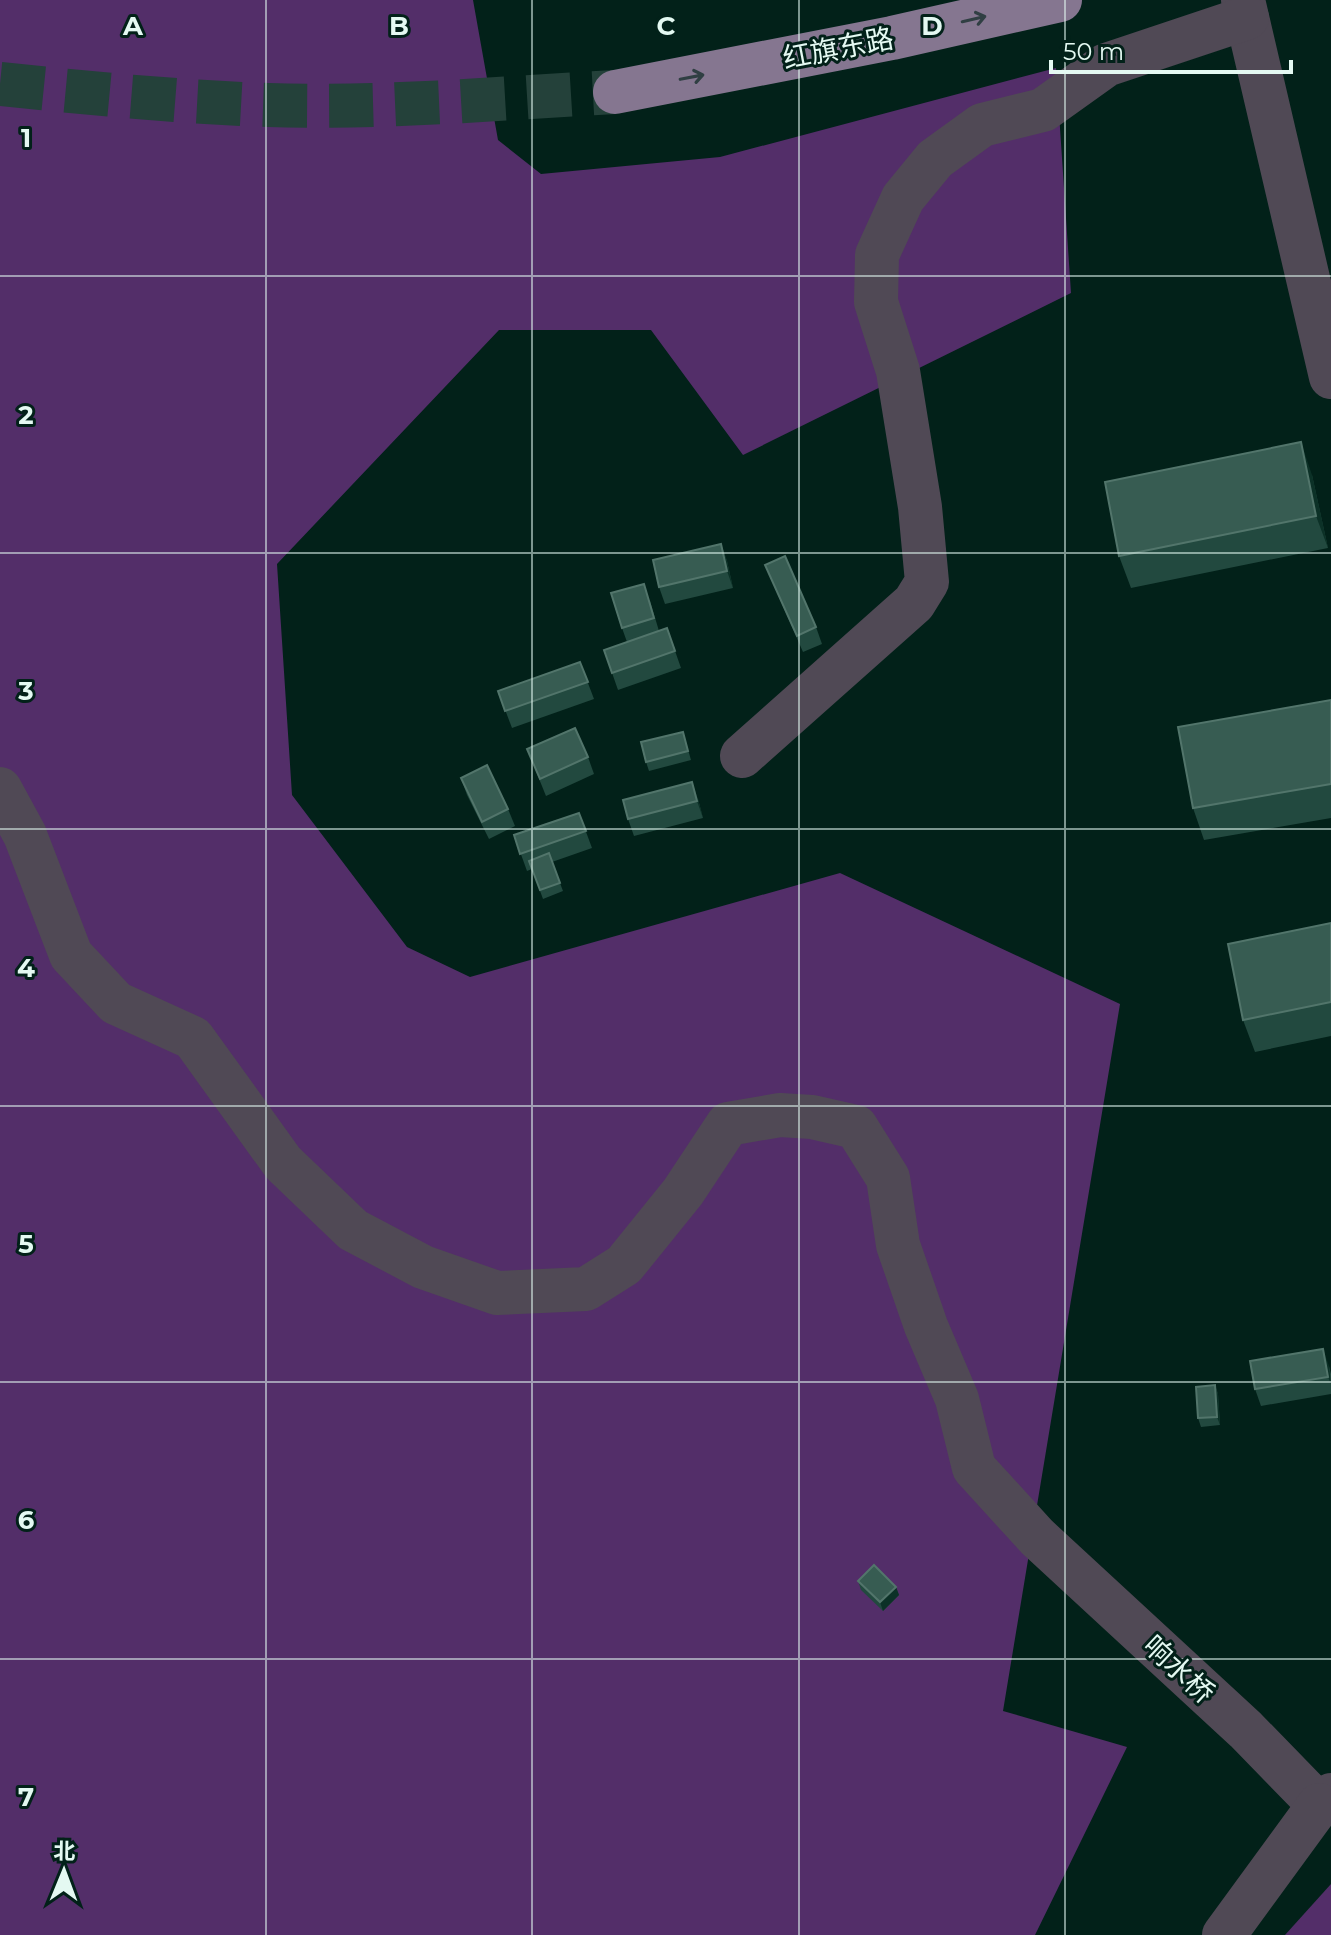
<svg xmlns="http://www.w3.org/2000/svg" width="1331" height="1935" font-family="Montserrat,'Noto Sans SC',sans-serif">
	<rect width="100%" height="100%" fill="#022119"/>
	<g fill="#532e69">
		<polygon points="0,0 473,0 498,140 541,174 720,157 1056,68 1071,293 743,455 651,330 499,330 277,564 292,795 407,947 470,977 840,873 1120,1004 1003,1711 1127,1747 1035,1935 0,1935"/>
		<polygon points="1331,1884 1331,1935 1285,1935"/>
	</g>
	<g fill="none" stroke-linecap="round" stroke-linejoin="round">
		<path stroke="#24413a" stroke-width="44" stroke-dasharray="44 22" stroke-linecap="butt" d="M0,84C89,93 178,102 268,105C383,109 500,98 615,92"/>
		<g stroke="#504955" stroke-width="44">
			<polyline points="1243,0 1331,377"/>
			<polyline points="742,756 914,603 927,582 920,507 898,371 876,302 877,255 903,198 935,159 982,125 1043,110 1106,65 1247,18"/>
			<polyline points="0,789 25,835 71,955 116,1003 193,1038 283,1163 353,1230 423,1267 497,1293 586,1289 624,1265 683,1192 728,1124 780,1115 812,1117 856,1127 888,1178 898,1245 926,1326 957,1399 974,1468 1037,1537 1246,1730 1319,1805 1331,1795"/>
			<polyline points="1224,1935 1319,1805"/>
		</g>
		<polyline stroke="#857690" stroke-width="44" points="615,92 892,38 1060,0"/>
	</g>
	<g fill="#22493f">
		<polygon points="1312,475 1328,548 1131,588 1119,556"/>
		<polygon points="721,544 727,561 733,588 665,604 659,587"/>
		<polygon points="765,565 816,627 822,644 803,652"/>
		<polygon points="650,601 659,631 667,628 681,668 618,690 604,650 627,642 622,628"/>
		<polygon points="580,662 594,699 512,728 498,691"/>
		<polygon points="1331,700 1331,818 1204,840 1193,808"/>
		<polygon points="683,732 691,760 649,771 646,762"/>
		<polygon points="527,749 588,757 594,774 546,796"/>
		<polygon points="461,778 508,809 515,826 489,839 467,795"/>
		<polygon points="698,799 703,818 634,836 628,819"/>
		<polygon points="579,813 592,848 552,862 563,891 543,899 532,869 527,871 514,835"/>
		<polygon points="1331,923 1331,1036 1255,1052 1243,1020"/>
		<polygon points="1329,1366 1331,1374 1331,1394 1261,1406 1255,1389"/>
		<polygon points="1215,1385 1218,1394 1220,1425 1201,1427 1198,1418"/>
		<polygon points="858,1581 896,1587 899,1595 883,1611 861,1590"/>
	</g>
	<g fill="#0c3127">
		<polygon points="1301,442 1312,475 1328,548 1316,516"/>
		<polygon points="721,544 727,561 733,588 727,571"/>
		<polygon points="692,782 698,799 703,818 697,801"/>
		<polygon points="1323,1349 1329,1366 1331,1384 1328,1377"/>
		<polygon points="1215,1385 1218,1394 1220,1425 1217,1417"/>
		<polygon points="896,1587 899,1595 883,1611 880,1602"/>
	</g>
	<g fill="#375c52" stroke="#52756b" stroke-width="2">
		<polygon points="1301,442 1316,516 1119,556 1105,482"/>
		<polygon points="721,544 727,571 659,587 653,560"/>
		<polygon points="785,556 816,627 797,636 765,565"/>
		<polygon points="644,584 654,618 622,628 611,593"/>
		<polygon points="667,628 675,651 612,673 604,650"/>
		<polygon points="580,662 588,682 505,711 498,691"/>
		<polygon points="1331,700 1331,784 1193,808 1178,727"/>
		<polygon points="575,728 588,757 540,779 527,749"/>
		<polygon points="683,732 688,751 646,762 641,742"/>
		<polygon points="487,765 508,809 482,822 461,778"/>
		<polygon points="692,782 697,801 628,819 623,800"/>
		<polygon points="579,813 586,831 520,854 514,835"/>
		<polygon points="549,853 560,883 540,890 529,861"/>
		<polygon points="1331,923 1331,1002 1243,1020 1228,944"/>
		<polygon points="1323,1349 1328,1377 1255,1389 1250,1361"/>
		<polygon points="1215,1385 1217,1417 1198,1418 1196,1387"/>
		<polygon points="874,1565 896,1587 880,1602 858,1581"/>
	</g>
	<defs><path id="oneway-shaft" d="M-6 0H5M1.5-3L5.5 0L1.5 3" fill="none" stroke-width="1.6" stroke-linecap="round" stroke-linejoin="round" transform="scale(2)"/></defs>
	<g stroke="#303f43">
		<use href="#oneway-shaft" transform="translate(974 19) rotate(-13)"/>
		<use href="#oneway-shaft" transform="translate(692 77) rotate(-11)"/>
	</g>
	<path fill="none" stroke="#e4f9f2" stroke-width="2" stroke-opacity="0.55" d="M266,0V1935M532,0V1935M799,0V1935M1065,0V1935M0,276H1331M0,553H1331M0,829H1331M0,1106H1331M0,1382H1331M0,1659H1331"/>
	<g text-anchor="middle" dominant-baseline="central" stroke-width="6" stroke-linejoin="round" paint-order="stroke">
		<g font-size="28" fill="#e4f9f2" stroke="#022119">
			<text transform="translate(838 48) rotate(-11)">红旗东路</text>
			<text transform="translate(1179 1669) rotate(43)">响水桥</text>
		</g>
	</g>
	<g font-size="26" text-anchor="middle" font-weight="bold" fill="#e4f9f2" stroke="#022119" stroke-width="6" stroke-linejoin="round" paint-order="stroke">
		<text x="133" y="35">A</text>
		<text x="399" y="35">B</text>
		<text x="666" y="35">C</text>
		<text x="932" y="35">D</text>
		<text x="26" y="147">1</text>
		<text x="26" y="424">2</text>
		<text x="26" y="700">3</text>
		<text x="26" y="977">4</text>
		<text x="26" y="1253">5</text>
		<text x="26" y="1529">6</text>
		<text x="26" y="1806">7</text>
	</g>
	<g transform="translate(64 1871) rotate(1)" stroke="#022119" stroke-width="6" paint-order="stroke">
	<path d="M0-6L14 30L0 20L-14 30Z" fill="#e4f9f2"/>
	<text y="-12" font-size="22" font-weight="bold" text-anchor="middle" fill="#e4f9f2">北</text>
	</g>
	<path d="M1051 60v12h240v-12" fill="none" stroke="#e4f9f2" stroke-width="4"/>
	<text x="1063" y="60" font-size="24" fill="#e4f9f2" stroke="#022119" stroke-width="6" paint-order="stroke">50 m</text>
</svg>
